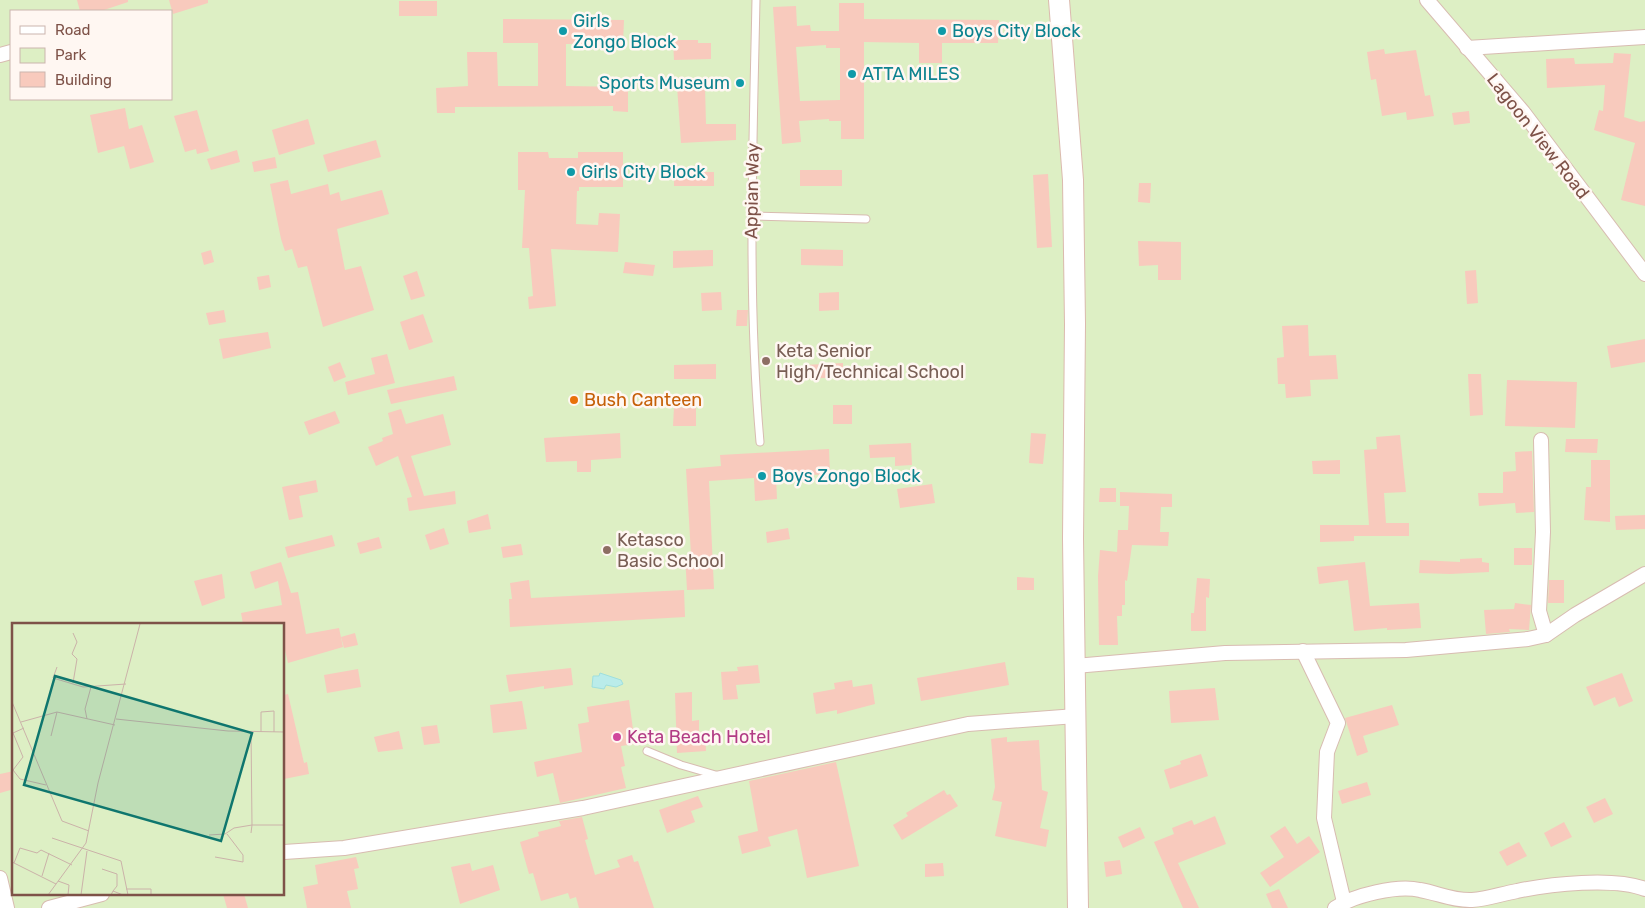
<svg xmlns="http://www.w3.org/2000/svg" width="1645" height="908" font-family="Rubik,sans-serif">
	<rect width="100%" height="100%" fill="#fff2e9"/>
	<path fill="#ddefc4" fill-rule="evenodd" d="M0,0H1645V908H0ZM11,11H171V99H11ZM14,624H284V894H14Z"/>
	<polygon fill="#baecea" stroke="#9fdfdd" points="600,673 621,680 623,684 616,687 606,685 604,689 592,687 593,676 599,676"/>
	<g fill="#f8cabd" fill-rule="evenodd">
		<polygon points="77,0 128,0 128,2 101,11 80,11"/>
		<polygon points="169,0 208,0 208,3 173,14"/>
		<rect x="399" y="1" width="38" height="15"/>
		<path d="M839,3H864V19L999,20L998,43H942V63H919V43L864,42V139H841V121H829V119L799,121L801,142L782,144L773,7L796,6L797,26L810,25L811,31H839ZM826,45V48H840V100L800,101L796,47Z"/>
		<polygon points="503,19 624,20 623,44 566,44 566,86 628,87 628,112 613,111 613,106 455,107 455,113 437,113 436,88 468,86 467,52 497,52 498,86 538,86 538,43 503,43"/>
		<polygon points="673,40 698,40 698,43 711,43 711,59 674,60"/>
		<polygon points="1384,49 1385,54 1416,50 1425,96 1430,95 1434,116 1407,120 1406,112 1382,116 1376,79 1371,80 1367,52"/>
		<polygon points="1614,53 1631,54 1624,117 1640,122 1645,121 1645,206 1621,200 1635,143 1594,130 1599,110 1603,111 1605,85 1547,88 1546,59 1574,58 1575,64 1613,63"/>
		<polygon points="677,86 705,86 706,124 736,124 736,140 681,143"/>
		<polygon points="125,108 129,129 142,125 154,162 130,169 124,146 98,153 90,115"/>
		<polygon points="197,110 209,151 197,154 196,149 185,152 174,116"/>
		<polygon points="1469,111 1470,123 1454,125 1452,113"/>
		<polygon points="308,119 315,144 279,155 272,130"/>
		<polygon points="376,140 381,157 328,172 323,155"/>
		<polygon points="237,150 240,162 211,170 207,159"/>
		<polygon points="518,152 548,152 549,158 578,158 578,152 623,152 623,187 579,187 579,191 577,191 576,224 598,225 599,213 620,214 618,252 551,249 556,306 529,309 528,297 533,296 529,248 522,248 525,190 518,190"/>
		<polygon points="275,157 277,168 254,172 252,162"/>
		<rect x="800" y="170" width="42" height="16"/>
		<rect x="674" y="172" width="40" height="14"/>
		<polygon points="1048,174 1052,247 1037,248 1033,175"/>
		<polygon points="288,180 291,194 328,184 330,195 339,192 341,201 382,190 389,214 337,229 345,270 361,266 374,310 323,327 307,266 298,268 292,249 285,251 281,239 270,184"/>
		<polygon points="1139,183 1151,183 1150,203 1138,202"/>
		<polygon points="1138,241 1181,242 1181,280 1158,280 1158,265 1139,266"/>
		<polygon points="801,249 843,250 843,266 801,265"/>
		<polygon points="211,250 214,262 204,265 201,253"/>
		<polygon points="713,250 713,266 673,268 673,251"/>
		<polygon points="625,262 655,265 653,276 623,273"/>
		<polygon points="1476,270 1478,303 1467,304 1465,271"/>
		<polygon points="417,271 425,296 411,300 403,276"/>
		<polygon points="269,275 271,287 259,290 257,277"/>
		<polygon points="721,292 722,310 702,311 701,293"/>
		<polygon points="839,292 839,310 819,311 819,293"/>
		<polygon points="224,310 226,322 209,325 206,313"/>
		<polygon points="737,310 748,310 747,326 736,326"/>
		<polygon points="423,314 433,342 409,350 400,322"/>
		<polygon points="1308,325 1309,356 1336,355 1338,379 1310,380 1311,396 1286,398 1285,384 1278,384 1277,358 1284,357 1282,326"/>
		<polygon points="268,332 271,348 223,359 219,339"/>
		<polygon points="1645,339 1645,362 1611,368 1607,346"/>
		<polygon points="387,354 395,383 348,395 345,382 375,374 371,358"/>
		<polygon points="340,362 346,377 334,382 328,367"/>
		<polygon points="843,363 843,377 804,379 804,365"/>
		<polygon points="716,364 716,379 674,379 674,365"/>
		<polygon points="1468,374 1481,374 1483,415 1470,416"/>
		<polygon points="454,376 457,390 391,404 387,390"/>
		<polygon points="1507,380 1577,382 1575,428 1505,426"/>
		<rect x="833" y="405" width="19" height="19"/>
		<polygon points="674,407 696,408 696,426 673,426"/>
		<polygon points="401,409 406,424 443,414 451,445 411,456 424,496 455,491 456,504 409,511 407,498 412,497 398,456 376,466 368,447 383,441 382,438 393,434 388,413"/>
		<polygon points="335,411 340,423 309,435 304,422"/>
		<polygon points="620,433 621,458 591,460 591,472 577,472 577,461 546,462 544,438"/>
		<polygon points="1031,433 1046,434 1043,464 1029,463"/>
		<polygon points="1400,435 1406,492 1384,493 1386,523 1409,523 1409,536 1354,536 1354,541 1320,542 1320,525 1369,525 1364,450 1377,449 1376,437"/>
		<polygon points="1566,439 1598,439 1597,453 1565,452"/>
		<polygon points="911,443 912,465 895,466 895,457 870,458 869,445"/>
		<polygon points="829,449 830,474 776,477 777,499 755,501 754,478 709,481 714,589 687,590 685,555 691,555 686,469 721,466 720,455"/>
		<polygon points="1532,451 1534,512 1516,513 1515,503 1479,506 1478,493 1503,493 1503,472 1516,471 1515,452"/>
		<polygon points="1340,460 1340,474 1313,474 1312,461"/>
		<polygon points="1591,460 1610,460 1610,522 1584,520 1586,487 1591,487"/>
		<polygon points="316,480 318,492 299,496 303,517 289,520 282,487"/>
		<polygon points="932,484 935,503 900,508 897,489"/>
		<polygon points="1100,488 1116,488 1116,502 1099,502"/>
		<polygon points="1120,492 1172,494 1172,507 1161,507 1160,532 1169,532 1168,546 1132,545 1127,581 1125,580 1125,605 1122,605 1122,616 1117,616 1118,645 1099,645 1098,576 1100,550 1117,552 1118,530 1128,530 1129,506 1120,506"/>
		<polygon points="488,514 491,529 469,533 467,521"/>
		<polygon points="1645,515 1645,529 1616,530 1615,516"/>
		<polygon points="444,528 449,544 430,550 425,535"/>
		<polygon points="788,528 790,539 767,543 766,532"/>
		<polygon points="332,535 335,546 288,558 285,547"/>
		<polygon points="379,537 382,548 360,554 357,543"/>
		<polygon points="521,544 523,555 503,558 501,547"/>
		<rect x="1514" y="548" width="18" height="17"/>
		<polygon points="1482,558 1482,562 1489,563 1489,572 1450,574 1419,573 1420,560 1460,562 1460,559"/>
		<polygon points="281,562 291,593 298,592 306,634 339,628 343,647 288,663 284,646 284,624 243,624 241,613 282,605 278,581 255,589 250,572"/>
		<polygon points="1365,562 1370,606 1419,603 1421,628 1387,630 1387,628 1354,631 1348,580 1319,584 1317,567"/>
		<polygon points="222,574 225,598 202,606 194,581"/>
		<polygon points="1017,577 1034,578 1034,590 1017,590"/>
		<polygon points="1197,578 1210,579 1209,598 1206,597 1206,631 1191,631 1191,613 1194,613"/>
		<polygon points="529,580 531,598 684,590 685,617 510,627 509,599 512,599 510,583"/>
		<polygon points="1549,580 1564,580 1564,603 1548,603"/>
		<polygon points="1515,603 1531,605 1529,630 1509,629 1510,632 1486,634 1484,610 1514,609"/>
		<polygon points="355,633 358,645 344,648 341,637"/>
		<polygon points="1005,662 1009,685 921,701 917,678"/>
		<polygon points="758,665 760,683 736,685 738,699 723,700 721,672 738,671 737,667"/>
		<polygon points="571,668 573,685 544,689 544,686 509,692 506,675"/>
		<polygon points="358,669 361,687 327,693 324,675"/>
		<polygon points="1622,673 1633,701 1619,707 1615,697 1594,706 1586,687"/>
		<polygon points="852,680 853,687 872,684 875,704 837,714 837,710 816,714 813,693 835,689 834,683"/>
		<polygon points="1215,688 1219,720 1171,723 1169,691"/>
		<polygon points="692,692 692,721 699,720 699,732 705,732 706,751 677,753 675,693"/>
		<polygon points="288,694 304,763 307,762 309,774 284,779 284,695"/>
		<polygon points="629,700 635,744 621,746 625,766 621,767 626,788 560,803 553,773 537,777 534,762 582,752 578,724 589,722 587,707"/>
		<polygon points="522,701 527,729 493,733 490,705"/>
		<polygon points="1392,705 1399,725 1363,736 1368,752 1357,756 1345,718"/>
		<polygon points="437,725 440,743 424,745 421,727"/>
		<polygon points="399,731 403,749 378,752 374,737"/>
		<polygon points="1007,737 1007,742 1039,740 1042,790 1048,792 1040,828 1049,830 1046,847 995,836 1002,802 992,800 995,787 991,739"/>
		<polygon points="1201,754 1208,776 1170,789 1164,770 1181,764 1180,761"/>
		<polygon points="836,762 859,866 807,878 797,829 768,837 771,846 742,854 738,836 758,831 749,781"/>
		<polygon points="14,771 14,789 0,793 0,774"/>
		<polygon points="1367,782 1371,795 1342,804 1338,791"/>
		<polygon points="944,790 947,795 950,794 958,806 902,840 893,825 908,816 906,813"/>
		<polygon points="698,796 703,807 691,811 695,822 667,833 659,810"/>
		<polygon points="1605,798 1613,814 1594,823 1586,807"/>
		<polygon points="1215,816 1226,844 1178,863 1199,908 1183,908 1154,842 1174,834 1172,828 1192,820 1194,825"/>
		<polygon points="582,817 588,839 585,840 595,875 620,867 617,860 632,855 634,862 638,861 654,908 579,908 576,897 570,899 568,893 541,901 533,873 529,874 520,842 539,836 538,832 561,826 559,821"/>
		<polygon points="1564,822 1572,837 1551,847 1544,833"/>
		<polygon points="1285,826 1297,844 1309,836 1320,852 1270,887 1260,873 1284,857 1270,836"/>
		<polygon points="1140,827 1145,838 1123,848 1118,837"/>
		<polygon points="1519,842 1527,856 1507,866 1499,852"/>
		<polygon points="356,857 359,868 354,869 358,889 347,891 351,908 307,908 303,887 318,884 315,865"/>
		<polygon points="1120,860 1122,874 1106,877 1104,862"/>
		<polygon points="470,863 472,871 493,865 500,890 460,904 451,867"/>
		<polygon points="943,863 944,876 925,877 925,864"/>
		<polygon points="1279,889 1288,908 1272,908 1266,894"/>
		<polygon points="223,894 244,894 248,908 227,908"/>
	</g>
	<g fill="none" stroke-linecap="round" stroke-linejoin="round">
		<defs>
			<g id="service">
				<path d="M756,0C753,147 747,295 760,442"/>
				<polyline points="751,216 866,219"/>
				<polyline points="647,751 681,765 719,776"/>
			</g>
			<g id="minor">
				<polyline points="1427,0 1523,112 1645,274"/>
				<polyline points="1467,48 1645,37"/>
				<polyline points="0,55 11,52"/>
				<polyline points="1541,440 1543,532 1539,611 1546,635"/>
				<polyline points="1303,651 1338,723 1327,752 1324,818 1344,902"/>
				<polyline points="1075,666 1225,653 1406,650 1528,639 1546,635 1575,615 1645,574"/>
				<polyline points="284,852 344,848 583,808 968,724 1076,716"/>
				<polyline points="0,878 7,908"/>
				<polyline points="49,908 102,894"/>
				<path d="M1335,908C1354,895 1397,885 1420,890C1438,893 1453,901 1472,900C1487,899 1501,894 1517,891C1550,884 1614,877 1645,889"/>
			</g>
			<polyline id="secondary" points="1059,0 1073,180 1075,324 1073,539 1078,908"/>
		</defs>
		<use href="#service" stroke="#d8bcb1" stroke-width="9"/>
		<use href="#minor" stroke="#d8bcb1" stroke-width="16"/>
		<use href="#secondary" stroke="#dbbaae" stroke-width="22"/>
		<use href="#service" stroke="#fff" stroke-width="7"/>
		<use href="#minor" stroke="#fff" stroke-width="14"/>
		<use href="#secondary" stroke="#fff" stroke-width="20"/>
	</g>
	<g fill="#0f9aa8" stroke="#fff7f2" stroke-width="2">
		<circle cx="563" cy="31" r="5"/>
		<circle cx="942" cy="31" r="5"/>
		<circle cx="852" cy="74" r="5"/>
		<circle cx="740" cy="83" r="5"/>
		<circle cx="571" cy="172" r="5"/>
		<circle cx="762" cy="476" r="5"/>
	</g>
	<g fill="#8d6e63" stroke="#fff7f2" stroke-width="2">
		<circle cx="766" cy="361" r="5"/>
		<circle cx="607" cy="550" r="5"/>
	</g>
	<circle fill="#e8710a" stroke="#fff7f2" stroke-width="2" cx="574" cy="400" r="5"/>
	<circle fill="#d1479c" stroke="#fff7f2" stroke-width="2" cx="617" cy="737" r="5"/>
	<g text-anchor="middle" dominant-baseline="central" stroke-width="5" stroke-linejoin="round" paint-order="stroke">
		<g font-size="18" fill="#0d838f" stroke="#fff7f2" text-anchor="start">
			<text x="573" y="21">Girls<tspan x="573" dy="21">Zongo Block</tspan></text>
			<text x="952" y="31">Boys City Block</text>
			<text x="862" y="74">ATTA MILES</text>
			<text x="730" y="83" text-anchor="end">Sports Museum</text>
			<text x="581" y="172">Girls City Block</text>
			<text x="772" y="476">Boys Zongo Block</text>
		</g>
		<g font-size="18" fill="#7e5248" stroke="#fff7f2">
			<text transform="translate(1538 136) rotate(52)">Lagoon View Road</text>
			<text transform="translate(752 191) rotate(-89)">Appian Way</text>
		</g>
		<g font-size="18" fill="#785e54" stroke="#fff7f2" text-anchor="start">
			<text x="776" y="351">Keta Senior<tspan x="776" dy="21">High/Technical School</tspan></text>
			<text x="617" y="540">Ketasco<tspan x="617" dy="21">Basic School</tspan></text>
		</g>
		<g font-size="18" fill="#c56008" stroke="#fff7f2" text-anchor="start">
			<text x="584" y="400">Bush Canteen</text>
		</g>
		<g font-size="18" fill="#b23c85" stroke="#fff7f2" text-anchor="start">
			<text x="627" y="737">Keta Beach Hotel</text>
		</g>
	</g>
	<g transform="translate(12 623)">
		<rect width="272" height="272" fill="#fff2e9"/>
		<path d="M0,1H272V272H0Z" fill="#ddefc4"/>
		<path fill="none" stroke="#cbb2a9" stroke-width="1" d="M61,10L65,19L60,31L65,36L61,60M45,44L41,55L71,64L114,61M0,79L50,198L77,208M75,96L73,86L79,64M104,96L216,108L273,109M9,99L45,89L103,102M12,105L1,110L11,134L1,147L8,156L34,162M249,109V89L262,88V109M39,113L45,89M239,210L240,202H273M197,212L213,211L222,205L240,202L239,108M40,215L109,238L116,272M203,234L231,239V232L215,211M0,239L44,261M2,240L8,225L25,230L29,227L60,242M90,246L105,251V263L101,268M30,253L37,230M46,258L57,262L56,272M114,266H139V272M36,272L74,220L86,160L128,1M69,272L75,228M99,272L101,268L111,272"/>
		<path fill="#0f766e" fill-opacity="0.15" stroke="#0f766e" stroke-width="2.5" d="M43,53L240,110L209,218L12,162Z"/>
		<rect width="272" height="272" fill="none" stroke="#7e5248" stroke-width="2.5"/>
	</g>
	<rect x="10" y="10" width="162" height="90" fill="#fff7f2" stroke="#cbb5ae"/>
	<rect x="20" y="26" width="25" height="8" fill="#ffffff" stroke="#cbb5ae"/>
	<text x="55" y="35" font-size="15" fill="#7e5248">Road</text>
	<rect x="20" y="48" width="25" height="15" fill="#ddefc4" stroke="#cbb5ae"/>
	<text x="55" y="60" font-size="15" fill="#7e5248">Park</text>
	<rect x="20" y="72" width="25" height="15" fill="#f8cabd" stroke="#cbb5ae"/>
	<text x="55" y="85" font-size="15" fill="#7e5248">Building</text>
</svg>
